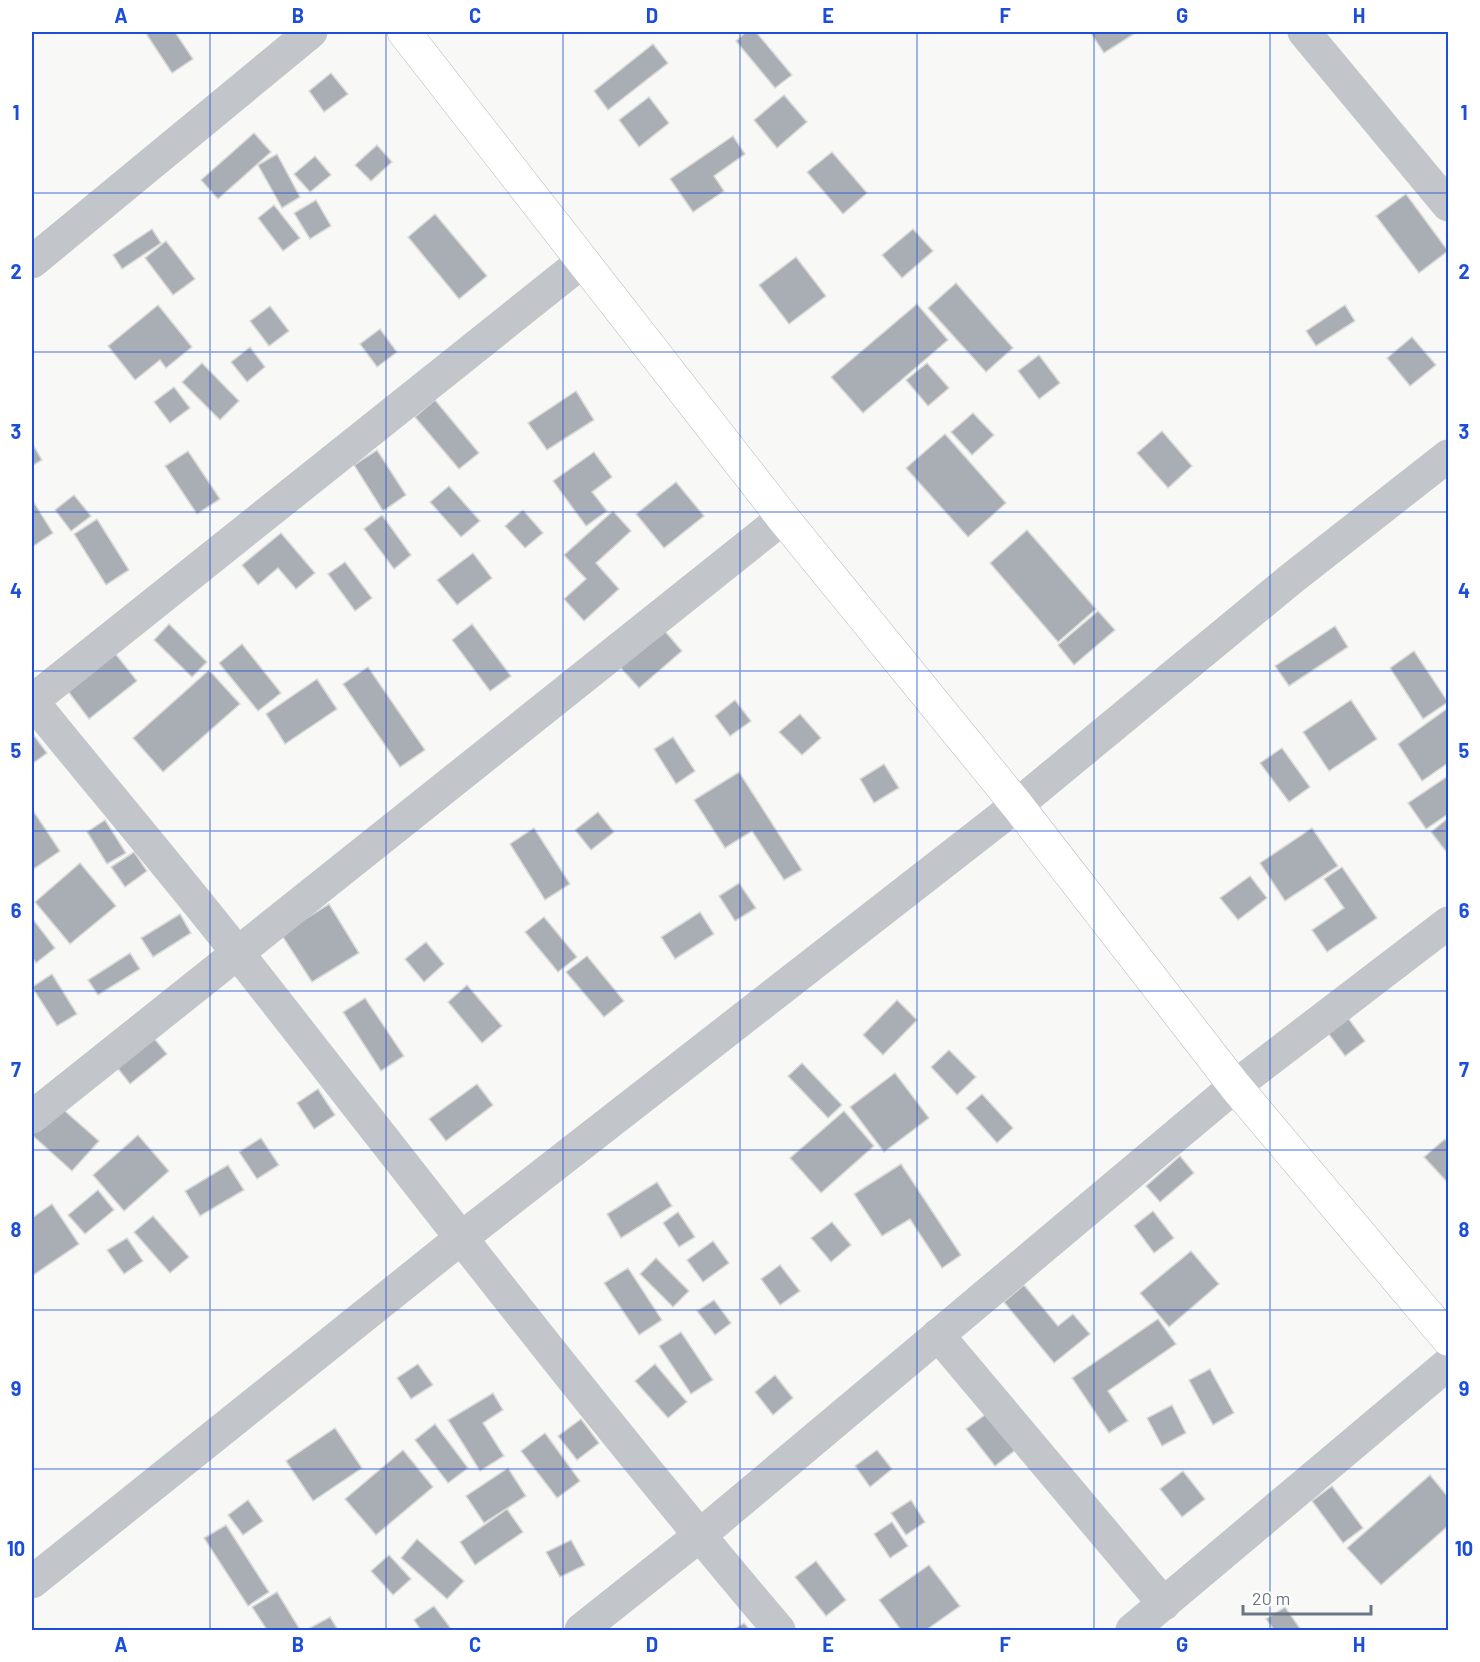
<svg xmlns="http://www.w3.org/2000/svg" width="1480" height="1662" font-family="Barlow,sans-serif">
	<rect width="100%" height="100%" fill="#f8f8f6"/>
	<g fill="#a8aeb4" stroke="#dadad8" stroke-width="1.5">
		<polygon points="145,32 175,32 193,59 172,73"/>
		<polygon points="746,32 756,32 792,75 775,88 736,41"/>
		<polygon points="1090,32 1137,32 1104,53"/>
		<polygon points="653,44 668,63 608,110 594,91"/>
		<polygon points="331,73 348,94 324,112 309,91"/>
		<polygon points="784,95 807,122 777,148 754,120"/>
		<polygon points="649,97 669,123 639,147 619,120"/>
		<polygon points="254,133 271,152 218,199 201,180"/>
		<polygon points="733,136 745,154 714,176 724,191 693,212 670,179"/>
		<polygon points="377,145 392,162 371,181 355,165"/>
		<polygon points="832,152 867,193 843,214 807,172"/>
		<polygon points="277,154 300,197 282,208 258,165"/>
		<polygon points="315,156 331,175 310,192 294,174"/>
		<polygon points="1406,194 1448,251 1419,273 1376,216"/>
		<polygon points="316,200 331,226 310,239 294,213"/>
		<polygon points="274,205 300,238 283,251 258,218"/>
		<polygon points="435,214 487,276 459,299 408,237"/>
		<polygon points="152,229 161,243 122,269 113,255"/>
		<polygon points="913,229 933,251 902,278 882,255"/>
		<polygon points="166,241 195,279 173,295 145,258"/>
		<polygon points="796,257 826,296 789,324 759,285"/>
		<polygon points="956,283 1013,348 986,372 928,308"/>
		<polygon points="917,304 948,340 863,413 831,377"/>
		<polygon points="158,305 192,347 166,368 160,360 135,380 108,346"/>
		<polygon points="1345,305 1355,321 1316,346 1306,331"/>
		<polygon points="270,306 289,331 269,346 250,321"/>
		<polygon points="380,329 397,352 377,367 360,344"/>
		<polygon points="1412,337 1436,365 1410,386 1387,358"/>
		<polygon points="250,347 265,367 247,382 231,362"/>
		<polygon points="1039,355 1060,383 1039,399 1018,371"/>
		<polygon points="202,363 239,401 220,420 182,382"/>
		<polygon points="927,363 949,388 928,406 906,380"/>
		<polygon points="174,387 190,408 170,423 154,402"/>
		<polygon points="576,391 594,420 547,450 528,423"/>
		<polygon points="435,400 479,453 459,469 415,417"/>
		<polygon points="973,413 994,435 972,455 951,432"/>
		<polygon points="1162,431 1192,466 1168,488 1137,453"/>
		<polygon points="945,434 1006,503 968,537 906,468"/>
		<polygon points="32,443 42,460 32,466"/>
		<polygon points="377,450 406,495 383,511 354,465"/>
		<polygon points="188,451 220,499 197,514 165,466"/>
		<polygon points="594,452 612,477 592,492 607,511 586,526 553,481"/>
		<polygon points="676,482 704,516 664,548 636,514"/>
		<polygon points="449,486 480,521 461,537 430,502"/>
		<polygon points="74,495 91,516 71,531 55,510"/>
		<polygon points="33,501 53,533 32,547 32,502"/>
		<polygon points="523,510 543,533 525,548 505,526"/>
		<polygon points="613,511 631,531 596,563 619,589 584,621 564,599 586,579 564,555"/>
		<polygon points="382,515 411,555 394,569 364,529"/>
		<polygon points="97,519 129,570 106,585 74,534"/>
		<polygon points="1027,530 1096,609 1058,642 990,563"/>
		<polygon points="281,533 315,573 296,589 278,568 258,585 242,565"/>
		<polygon points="473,553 492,578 457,605 437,580"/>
		<polygon points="345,562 372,598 355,611 328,574"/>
		<polygon points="1098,611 1115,630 1074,665 1058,645"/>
		<polygon points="169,624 207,662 192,677 154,640"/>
		<polygon points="472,624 511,676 490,691 452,640"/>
		<polygon points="1335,626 1348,647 1289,686 1275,666"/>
		<polygon points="663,629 682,651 639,688 620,667"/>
		<polygon points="242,644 281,693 258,711 219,663"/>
		<polygon points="1414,651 1448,702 1423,719 1390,668"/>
		<polygon points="114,652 137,681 89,719 67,690"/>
		<polygon points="368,667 425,750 400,767 343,684"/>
		<polygon points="209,670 240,704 163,772 133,738"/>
		<polygon points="317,679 337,709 285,744 266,714"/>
		<polygon points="735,700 751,721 730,736 715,716"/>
		<polygon points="1351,700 1377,739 1329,771 1303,732"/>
		<polygon points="1448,708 1448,763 1422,781 1398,744"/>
		<polygon points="800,714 821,738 802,755 779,732"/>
		<polygon points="32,733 47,753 32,764"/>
		<polygon points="673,737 695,771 676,784 654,749"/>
		<polygon points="1282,748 1310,787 1289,802 1260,763"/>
		<polygon points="884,764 899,788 874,803 860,779"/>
		<polygon points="739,772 802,870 784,880 752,831 725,848 694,800"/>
		<polygon points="1448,776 1448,814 1426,829 1408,803"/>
		<polygon points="32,809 60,851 32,870"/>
		<polygon points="598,812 614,832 591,850 575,830"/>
		<polygon points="1448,818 1448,854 1431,832"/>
		<polygon points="105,820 126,853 107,864 87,832"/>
		<polygon points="534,828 570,884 545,900 510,844"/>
		<polygon points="1312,828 1338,866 1285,901 1260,863"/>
		<polygon points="134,852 147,871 125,887 111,867"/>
		<polygon points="80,863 116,906 70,944 35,902"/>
		<polygon points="1342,867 1377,918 1327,952 1312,930 1344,908 1324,879"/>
		<polygon points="1250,876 1267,898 1238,920 1220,898"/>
		<polygon points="739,883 756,908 735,921 719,896"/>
		<polygon points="329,904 359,953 312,982 281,934"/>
		<polygon points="700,912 714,934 675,959 661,937"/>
		<polygon points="180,914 191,933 153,957 141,938"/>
		<polygon points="544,917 577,957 558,972 525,932"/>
		<polygon points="32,918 55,948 36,963 32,957"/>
		<polygon points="426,942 444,964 424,982 405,959"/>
		<polygon points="130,953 140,969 98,995 88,980"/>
		<polygon points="587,956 624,1001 604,1017 566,972"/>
		<polygon points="52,974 77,1014 57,1026 32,987"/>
		<polygon points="467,985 502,1026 482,1043 448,1002"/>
		<polygon points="365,998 404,1056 381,1071 343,1012"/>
		<polygon points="897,1000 917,1020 883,1055 863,1035"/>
		<polygon points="1348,1018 1365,1041 1345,1056 1328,1033"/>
		<polygon points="153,1037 167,1054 130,1084 116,1066"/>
		<polygon points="949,1050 976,1077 957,1095 931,1067"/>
		<polygon points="802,1063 842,1105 828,1118 788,1076"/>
		<polygon points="895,1073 929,1118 884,1152 850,1107"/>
		<polygon points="477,1084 493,1105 446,1141 429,1119"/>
		<polygon points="318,1089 335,1115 314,1129 297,1103"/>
		<polygon points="982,1094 1013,1128 997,1143 966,1108"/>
		<polygon points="58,1105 99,1141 72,1171 32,1135"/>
		<polygon points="844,1111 874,1146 821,1193 790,1158"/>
		<polygon points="138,1135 169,1171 124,1211 93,1175"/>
		<polygon points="261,1138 279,1165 257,1179 239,1152"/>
		<polygon points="1445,1139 1448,1143 1448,1183 1424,1157"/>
		<polygon points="1180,1156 1194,1173 1160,1202 1146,1186"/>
		<polygon points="901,1164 961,1255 942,1268 910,1219 882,1236 854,1194"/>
		<polygon points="228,1165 244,1190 200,1216 185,1191"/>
		<polygon points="657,1182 672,1206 621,1238 607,1214"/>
		<polygon points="98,1190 114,1210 85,1234 68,1215"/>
		<polygon points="52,1204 79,1244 32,1276 32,1218"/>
		<polygon points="1153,1211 1174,1238 1154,1253 1134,1226"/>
		<polygon points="678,1212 695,1237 679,1247 663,1223"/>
		<polygon points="153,1216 189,1257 170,1273 134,1232"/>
		<polygon points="832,1222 851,1245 831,1262 811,1238"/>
		<polygon points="127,1238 143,1261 124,1274 107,1250"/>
		<polygon points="713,1241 729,1263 703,1282 687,1260"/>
		<polygon points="1191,1251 1219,1284 1169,1327 1140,1293"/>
		<polygon points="656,1258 689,1291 673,1307 640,1274"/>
		<polygon points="780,1265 800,1291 780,1305 761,1279"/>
		<polygon points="628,1268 662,1320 639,1335 604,1283"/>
		<polygon points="1024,1285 1058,1326 1073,1314 1090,1334 1054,1363 1004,1302"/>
		<polygon points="714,1300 731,1323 715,1335 697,1311"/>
		<polygon points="1158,1319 1176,1344 1108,1391 1128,1421 1109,1433 1072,1378"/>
		<polygon points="681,1332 713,1380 691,1394 659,1346"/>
		<polygon points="418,1364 433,1385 411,1399 397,1378"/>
		<polygon points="655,1364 687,1402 668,1418 635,1381"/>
		<polygon points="1210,1369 1234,1413 1213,1425 1189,1380"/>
		<polygon points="775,1375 793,1398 773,1415 755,1392"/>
		<polygon points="493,1393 503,1410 483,1423 504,1456 480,1471 448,1420"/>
		<polygon points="1009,1397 1037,1433 995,1466 966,1429"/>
		<polygon points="1172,1405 1186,1433 1162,1446 1147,1418"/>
		<polygon points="581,1419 599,1443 577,1460 558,1436"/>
		<polygon points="435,1424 468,1468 448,1483 415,1440"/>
		<polygon points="335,1428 362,1468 313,1501 286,1461"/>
		<polygon points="545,1433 580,1481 557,1498 521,1451"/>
		<polygon points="403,1450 433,1487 376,1535 345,1499"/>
		<polygon points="877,1450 892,1469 870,1487 855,1466"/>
		<polygon points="508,1468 526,1496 484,1523 466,1496"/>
		<polygon points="1183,1471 1205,1499 1182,1517 1160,1489"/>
		<polygon points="1430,1475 1448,1497 1448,1526 1381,1585 1347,1548"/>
		<polygon points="1332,1486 1363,1528 1343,1543 1312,1501"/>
		<polygon points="248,1500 263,1521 243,1535 228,1515"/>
		<polygon points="911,1500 925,1522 906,1535 891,1513"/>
		<polygon points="507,1509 523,1532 475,1565 460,1542"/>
		<polygon points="892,1522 908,1546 890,1558 874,1534"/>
		<polygon points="226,1525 269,1592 248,1606 204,1538"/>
		<polygon points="417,1539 464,1581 447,1599 401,1558"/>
		<polygon points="571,1540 585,1565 560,1577 546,1552"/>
		<polygon points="389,1555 411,1579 393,1595 371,1571"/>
		<polygon points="816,1561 846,1600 826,1616 795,1577"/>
		<polygon points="929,1565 960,1606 926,1630 901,1630 879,1600"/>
		<polygon points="277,1592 299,1628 295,1630 267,1630 252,1607"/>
		<polygon points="434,1606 452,1630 421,1630 414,1620"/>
		<polygon points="1285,1607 1301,1630 1274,1630 1266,1619"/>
		<polygon points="330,1617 338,1630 306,1630"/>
		<polygon points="744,1623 750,1630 733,1630"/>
	</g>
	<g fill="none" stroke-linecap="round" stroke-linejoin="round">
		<defs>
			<polyline id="secondary" points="404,32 783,518 1017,805 1235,1086 1448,1339"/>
		</defs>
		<use href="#secondary" stroke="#b2b7bc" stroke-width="34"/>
		<g stroke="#c2c5c9" stroke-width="33">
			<polyline points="1304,32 1448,205"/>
			<polyline points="32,262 311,32"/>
			<path d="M32,701C101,786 172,870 240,956C418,1182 593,1411 779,1630"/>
			<polyline points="32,701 583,261"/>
			<polyline points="32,1117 783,518"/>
			<polyline points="938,1335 1164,1604"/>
			<polyline points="32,1582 460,1239 1017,805 1291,579 1448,456"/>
			<polyline points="581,1630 699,1536 1235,1086 1448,923"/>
			<polyline points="1132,1630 1448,1364"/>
		</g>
		<use href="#secondary" stroke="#fff" stroke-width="33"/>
	</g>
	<path fill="none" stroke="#1d4ed8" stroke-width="1.5" stroke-opacity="0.55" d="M210,32V1630M386,32V1630M563,32V1630M740,32V1630M917,32V1630M1094,32V1630M1270,32V1630M32,193H1448M32,352H1448M32,512H1448M32,671H1448M32,831H1448M32,991H1448M32,1150H1448M32,1310H1448M32,1469H1448"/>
	<rect width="1480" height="1662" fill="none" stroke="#ffffff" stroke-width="66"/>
	<path d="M1243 1605v9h128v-9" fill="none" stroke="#6a7784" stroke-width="3"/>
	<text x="1252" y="1605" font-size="18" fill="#6a7784" stroke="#ffffff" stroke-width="4.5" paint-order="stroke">20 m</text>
	<rect x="33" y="33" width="1414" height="1596" fill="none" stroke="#1d4ed8" stroke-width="2"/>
	<g font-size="20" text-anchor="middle" font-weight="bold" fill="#1d4ed8">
		<text x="121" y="23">A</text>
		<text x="298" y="23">B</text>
		<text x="475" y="23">C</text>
		<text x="652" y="23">D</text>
		<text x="828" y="23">E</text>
		<text x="1005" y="23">F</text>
		<text x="1182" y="23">G</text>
		<text x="1359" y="23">H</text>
		<text x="16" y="120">1</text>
		<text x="1464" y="120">1</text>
		<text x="16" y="279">2</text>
		<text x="1464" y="279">2</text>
		<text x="16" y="439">3</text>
		<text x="1464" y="439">3</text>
		<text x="16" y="598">4</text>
		<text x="1464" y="598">4</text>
		<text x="16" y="758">5</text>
		<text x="1464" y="758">5</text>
		<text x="16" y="918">6</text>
		<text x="1464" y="918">6</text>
		<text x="16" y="1077">7</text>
		<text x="1464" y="1077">7</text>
		<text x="16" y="1237">8</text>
		<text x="1464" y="1237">8</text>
		<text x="16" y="1396">9</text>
		<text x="1464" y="1396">9</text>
		<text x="16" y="1556">10</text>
		<text x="1464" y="1556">10</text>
		<text x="121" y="1652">A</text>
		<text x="298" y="1652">B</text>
		<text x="475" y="1652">C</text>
		<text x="652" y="1652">D</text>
		<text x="828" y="1652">E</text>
		<text x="1005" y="1652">F</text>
		<text x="1182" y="1652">G</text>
		<text x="1359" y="1652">H</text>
	</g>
</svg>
